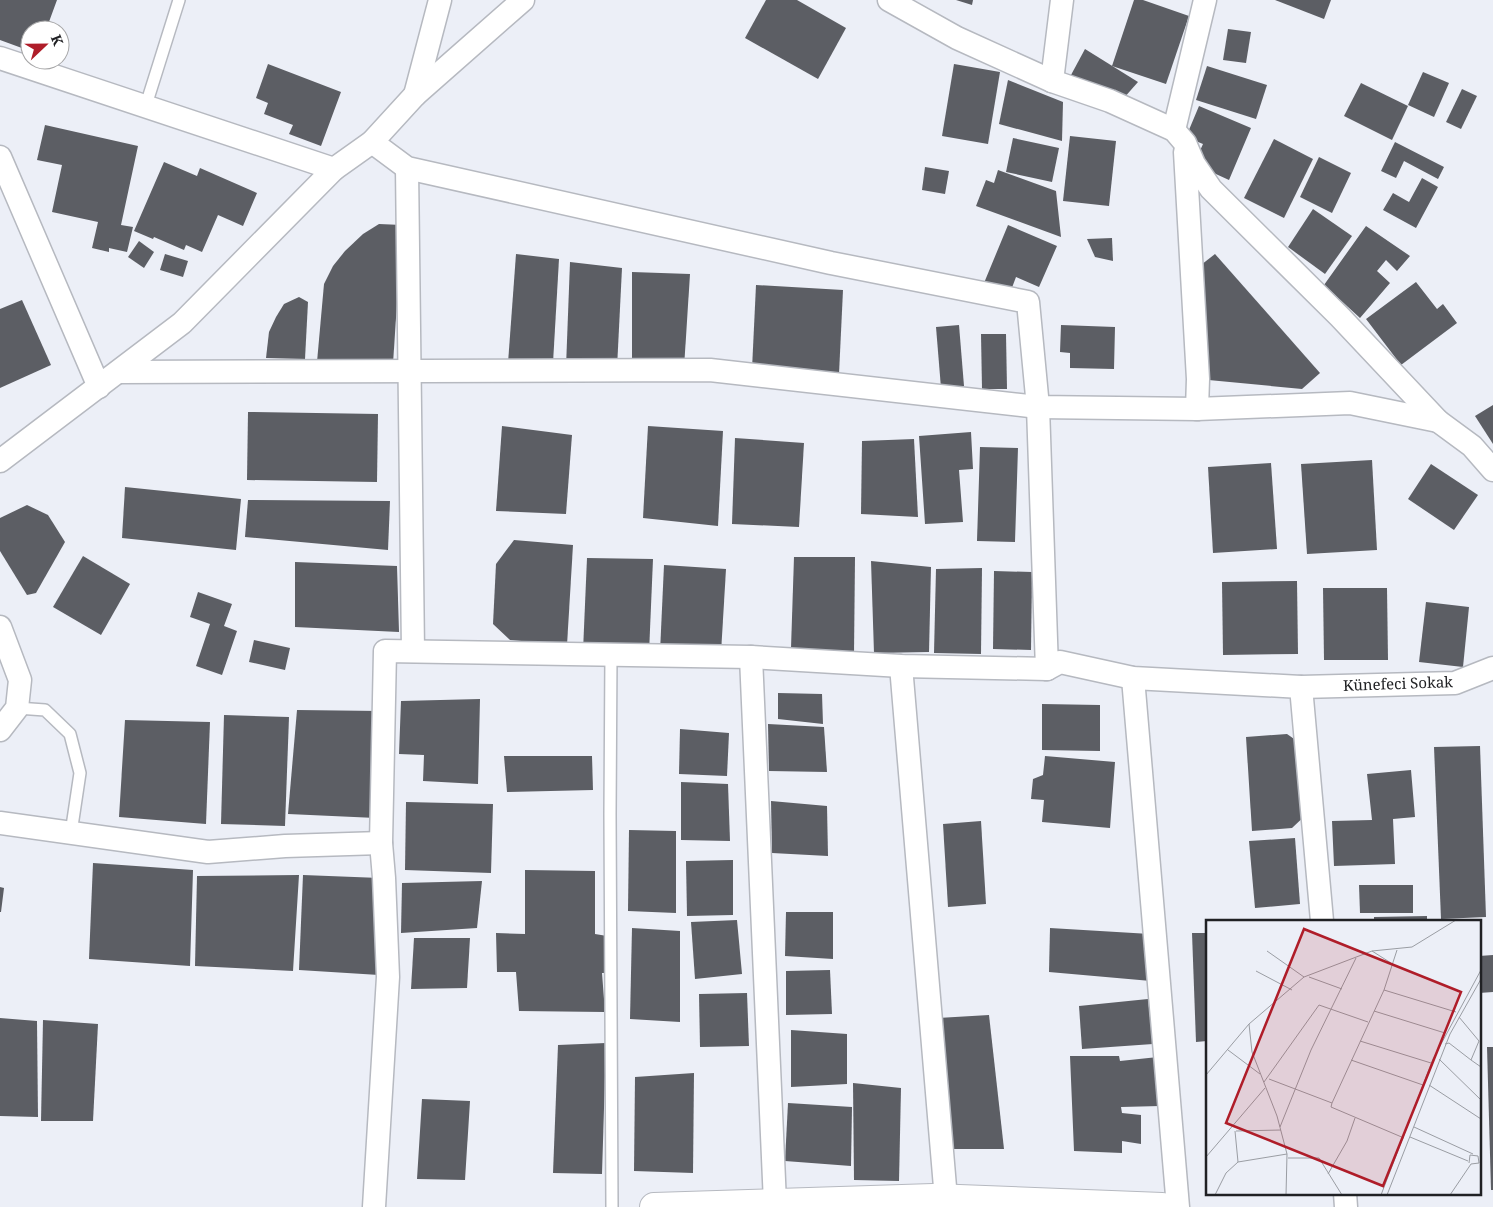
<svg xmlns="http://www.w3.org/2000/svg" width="1493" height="1207" font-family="'Noto Serif',serif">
	<rect width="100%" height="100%" fill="#eceff7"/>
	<g fill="#5c5e64">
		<polygon points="0,0 57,0 46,30 30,30 30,51 0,40"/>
		<polygon points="766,0 797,0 846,28 818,79 745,38"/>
		<polygon points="956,0 973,0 972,5"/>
		<polygon points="1134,0 1143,0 1189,16 1166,84 1112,66"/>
		<polygon points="1275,0 1331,0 1324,19"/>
		<polygon points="1228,29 1251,32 1246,63 1223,60"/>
		<polygon points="1085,49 1138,82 1123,99 1071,75"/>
		<polygon points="268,64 341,92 321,146 289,134 293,125 264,114 268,103 256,98"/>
		<polygon points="954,64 1000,72 988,144 942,136"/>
		<polygon points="1207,66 1267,85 1256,119 1196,100"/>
		<polygon points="1423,72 1449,83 1434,117 1408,105"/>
		<polygon points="1008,80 1063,102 1062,141 999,124"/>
		<polygon points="1361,83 1408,106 1392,140 1344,116"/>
		<polygon points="1462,89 1477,96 1461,129 1446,122"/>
		<polygon points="1199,106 1251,128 1229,180 1194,164 1203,144 1186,137"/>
		<polygon points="45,125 138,146 121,225 133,227 127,252 109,248 109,252 92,248 98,222 52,212 62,165 37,160"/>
		<polygon points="1070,136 1116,141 1109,206 1063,201"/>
		<polygon points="1013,138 1059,148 1052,182 1006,172"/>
		<polygon points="1274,139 1313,159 1284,218 1244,198"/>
		<polygon points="1395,142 1444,167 1438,179 1404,161 1396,178 1381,171"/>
		<polygon points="1319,157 1351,173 1332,213 1300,197"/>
		<polygon points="164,162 197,176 200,168 257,193 243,226 218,215 202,252 186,245 184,250 154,237 153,239 134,231"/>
		<polygon points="925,167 949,171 945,194 922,190"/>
		<polygon points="998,170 1056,191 1061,237 976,206 986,180 994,183"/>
		<polygon points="1422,178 1438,187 1416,228 1383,210 1393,193 1409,202"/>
		<polygon points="1313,209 1352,236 1325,274 1288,247"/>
		<polygon points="379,224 402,225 393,364 317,362 324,284 333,266 345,251 363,234"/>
		<polygon points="1008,225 1057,246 1039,287 1016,277 1010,293 984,283"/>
		<polygon points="1366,226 1410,256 1397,271 1386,260 1377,271 1390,283 1360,318 1324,285"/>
		<polygon points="1112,238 1113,261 1095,257 1087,239"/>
		<polygon points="139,241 154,252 144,268 128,257"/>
		<polygon points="165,254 188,261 183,277 160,270"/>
		<polygon points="516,254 559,259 553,363 508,363"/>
		<polygon points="1215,254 1320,373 1302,389 1198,379 1192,272"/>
		<polygon points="570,262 622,268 617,368 566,367"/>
		<polygon points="632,272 690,274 684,368 632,367"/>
		<polygon points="1416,282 1437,309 1443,304 1457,323 1401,365 1366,319"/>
		<polygon points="756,285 843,290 839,374 752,369"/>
		<polygon points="299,297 308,302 305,359 266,358 269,332 276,317 284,304"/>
		<polygon points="22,300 51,365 0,388 0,309"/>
		<polygon points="959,325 964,386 941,388 936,327"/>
		<polygon points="1061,325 1115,327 1114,369 1070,368 1070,353 1060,352"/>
		<polygon points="981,334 1006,334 1007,389 982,389"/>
		<polygon points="1493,405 1493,444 1475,416"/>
		<polygon points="248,412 378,414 377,482 247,480"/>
		<polygon points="502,426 572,435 566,514 496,511"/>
		<polygon points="648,426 723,431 718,526 643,518"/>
		<polygon points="971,432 973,469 959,470 963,522 925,524 919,436"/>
		<polygon points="735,438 804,443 799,527 732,524"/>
		<polygon points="914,439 918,517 861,514 862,441"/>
		<polygon points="980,447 1018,448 1015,542 977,541"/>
		<polygon points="1372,460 1377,550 1307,554 1301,464"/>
		<polygon points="1271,463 1277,549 1213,553 1208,467"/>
		<polygon points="1431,464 1478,495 1454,530 1408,499"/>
		<polygon points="125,487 241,499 236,550 122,538"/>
		<polygon points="248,500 390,501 388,550 245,537"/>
		<polygon points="27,505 48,515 65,542 36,593 27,595 0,551 0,518"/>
		<polygon points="514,540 573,545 567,645 510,640 493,624 496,564"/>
		<polygon points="83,556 130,584 101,635 53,607"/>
		<polygon points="794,557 855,557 854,653 791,648"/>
		<polygon points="587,558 653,559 649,653 583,651"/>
		<polygon points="871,561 931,567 929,652 874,653"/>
		<polygon points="295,562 397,566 399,632 295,627"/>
		<polygon points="664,565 726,569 721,653 660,652"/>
		<polygon points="982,568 981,654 934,653 936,569"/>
		<polygon points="994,571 1032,572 1031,650 993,649"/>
		<polygon points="1297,581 1298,654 1223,655 1222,582"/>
		<polygon points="1323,588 1387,588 1388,660 1324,660"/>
		<polygon points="198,592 232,604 224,626 237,631 222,675 196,666 210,624 190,617"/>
		<polygon points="1426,602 1469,607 1463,667 1419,662"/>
		<polygon points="254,640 290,648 285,670 249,662"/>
		<polygon points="778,693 822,694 823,724 778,719"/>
		<polygon points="480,699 478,784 423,781 424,755 399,754 401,701"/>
		<polygon points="1042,704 1100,705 1100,751 1042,750"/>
		<polygon points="297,710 380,711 376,818 288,814"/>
		<polygon points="224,715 289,717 285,826 221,824"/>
		<polygon points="125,720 210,722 206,824 119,817"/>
		<polygon points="768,724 824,727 827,772 769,771"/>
		<polygon points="680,729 729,733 727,776 679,774"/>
		<polygon points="1287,734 1307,748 1308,813 1292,828 1252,831 1246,737"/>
		<polygon points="1480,746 1486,917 1441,919 1434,747"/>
		<polygon points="504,756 592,756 593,790 507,792"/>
		<polygon points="1045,756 1115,762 1110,828 1042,822 1044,800 1031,799 1033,779 1043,775"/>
		<polygon points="1411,770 1415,817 1393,819 1395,864 1334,866 1332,821 1372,820 1367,774"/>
		<polygon points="681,782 728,784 730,841 681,840"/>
		<polygon points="771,801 827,806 828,856 772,853"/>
		<polygon points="406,802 493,804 491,873 405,870"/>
		<polygon points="981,821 986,904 948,907 943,824"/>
		<polygon points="629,830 676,831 676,913 628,911"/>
		<polygon points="1295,838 1300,904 1255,908 1249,841"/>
		<polygon points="733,860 733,915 687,916 686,861"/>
		<polygon points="93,863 193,870 190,966 89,959"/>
		<polygon points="525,870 595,871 595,934 607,936 606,973 602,973 605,1012 519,1011 516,972 497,972 496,933 525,934"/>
		<polygon points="299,875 293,971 195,966 197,876"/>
		<polygon points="303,875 380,878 379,975 299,970"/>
		<polygon points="482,881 477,928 401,933 402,883"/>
		<polygon points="1359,885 1413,885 1413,913 1360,913"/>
		<polygon points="0,887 4,888 1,912 0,912"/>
		<polygon points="786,912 833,912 833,959 785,956"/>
		<polygon points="1427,916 1427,921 1374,921 1374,917"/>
		<polygon points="737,920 742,974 695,979 691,922"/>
		<polygon points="632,928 680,931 680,1022 630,1019"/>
		<polygon points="1050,928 1150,934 1151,981 1049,972"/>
		<polygon points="1192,933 1207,933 1207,1041 1196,1042"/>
		<polygon points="414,938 470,938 467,988 411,989"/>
		<polygon points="1493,955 1493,992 1479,993 1479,956"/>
		<polygon points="830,970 832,1014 786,1015 786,971"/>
		<polygon points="747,993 749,1046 700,1047 699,994"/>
		<polygon points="1148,999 1153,1044 1082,1049 1079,1006"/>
		<polygon points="989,1015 1004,1149 947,1149 938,1018"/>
		<polygon points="0,1018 37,1021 38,1117 0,1116"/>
		<polygon points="43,1020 98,1024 93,1121 41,1121"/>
		<polygon points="791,1030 847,1034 847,1084 791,1087"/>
		<polygon points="606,1043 602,1174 553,1173 558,1045"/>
		<polygon points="1487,1047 1493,1047 1493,1190 1491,1190"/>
		<polygon points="1070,1056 1119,1056 1120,1061 1158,1057 1160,1106 1121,1107 1122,1113 1141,1115 1141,1144 1122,1141 1122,1153 1074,1151"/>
		<polygon points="694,1073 693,1173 634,1171 635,1077"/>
		<polygon points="853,1083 901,1088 899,1181 854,1180"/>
		<polygon points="422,1099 470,1101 465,1180 417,1179"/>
		<polygon points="788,1103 852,1107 851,1166 785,1161"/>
	</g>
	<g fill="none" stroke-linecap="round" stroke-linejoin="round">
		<defs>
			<g id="lane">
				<polyline points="146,105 179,0"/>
				<polyline points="611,654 610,814 612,1207"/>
				<polyline points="17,708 45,710 70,734 80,773 71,833"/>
			</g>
			<g id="street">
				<polyline points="889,0 957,38 1052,81 1110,101 1174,130 1185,143 1194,164 1211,189 1340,317 1438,421 1472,446 1493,470"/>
				<polyline points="0,58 334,169"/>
				<polyline points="1052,81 1062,0"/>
				<polyline points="415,95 440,0"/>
				<polyline points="1174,130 1205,0"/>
				<polyline points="372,142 407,168 831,263 1028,302 1038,407 1047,669"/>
				<polyline points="1185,152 1198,379 1197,409"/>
				<polyline points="0,157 99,387"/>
				<polyline points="407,168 413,651"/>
				<polyline points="119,372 710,370 1038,407 1197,409 1350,403 1438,421"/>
				<polyline points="0,461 182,323 334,169 372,142 415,95 523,0"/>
				<polyline points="0,627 20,680 17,708 0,730"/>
				<polyline points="751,657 775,1203"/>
				<polyline points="901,666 946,1199"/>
				<polyline points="1133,678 1178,1207"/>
				<polyline points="1301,687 1455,683 1493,668"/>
				<polyline points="0,823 208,852 285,846 381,843"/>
				<polyline points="1345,1193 1346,1207"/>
				<polyline points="374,1207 388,977 384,878 381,843 385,651 751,657 901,666 1047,669 1060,662 1133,678 1301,687 1322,921"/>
			</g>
			<polyline id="primary" points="654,1207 933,1198 1162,1207"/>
		</defs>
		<use href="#lane" stroke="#b6b9c0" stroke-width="14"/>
		<use href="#street" stroke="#b6b9c0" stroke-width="25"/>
		<use href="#primary" stroke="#b6b9c0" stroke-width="30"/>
		<use href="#lane" stroke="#fff" stroke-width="11"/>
		<use href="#street" stroke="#fff" stroke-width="22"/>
		<use href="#primary" stroke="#fff" stroke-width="28"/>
	</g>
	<g text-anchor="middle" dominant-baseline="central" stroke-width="5" stroke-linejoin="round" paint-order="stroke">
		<g font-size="15" fill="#202124" stroke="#fff">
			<text transform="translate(1398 683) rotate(-2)">Künefeci Sokak</text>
		</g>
	</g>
	<g transform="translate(1206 920)">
		<rect width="275" height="275" fill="#eceff7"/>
		<path fill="none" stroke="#9a9da3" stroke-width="1" d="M61,31L98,57M166,31L185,43M50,51L86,70M103,57L136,69M178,70L191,30M168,91L239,113M253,97L273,121L265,140L275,147M43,104L46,132L71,196L81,234L80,275M154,121L225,143M239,124L243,123L265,140M22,130L54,154M233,139L275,180M145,140L217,165M0,155L43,104L98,57L166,31L206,27L250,0M63,159L126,183M58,162L113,85L162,102M223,165L275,199M74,207L105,130L150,38M208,207L267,234M29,211L32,242M30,211L75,210M204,217L262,241M198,218L125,187L126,183L178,70L250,92M0,237L59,168M82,238H113L136,275M263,243L264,235L272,236M265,244L273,243L272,236M122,254L141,221L149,198M9,275L20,253L32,242L81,234M175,275L227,139L275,50M181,275L244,114L275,59M244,275L265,244"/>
		<path fill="#af1d29" fill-opacity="0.15" stroke="#af1d29" stroke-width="2.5" d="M98,9L255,72L177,266L20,203Z"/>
		<rect width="275" height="275" fill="none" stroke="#202124" stroke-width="2.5"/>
	</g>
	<g transform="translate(45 45) rotate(68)"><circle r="24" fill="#ffffff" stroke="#a6a6a7"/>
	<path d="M0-4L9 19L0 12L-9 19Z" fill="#af1d29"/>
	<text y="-8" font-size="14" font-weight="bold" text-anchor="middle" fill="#202124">K</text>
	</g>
</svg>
